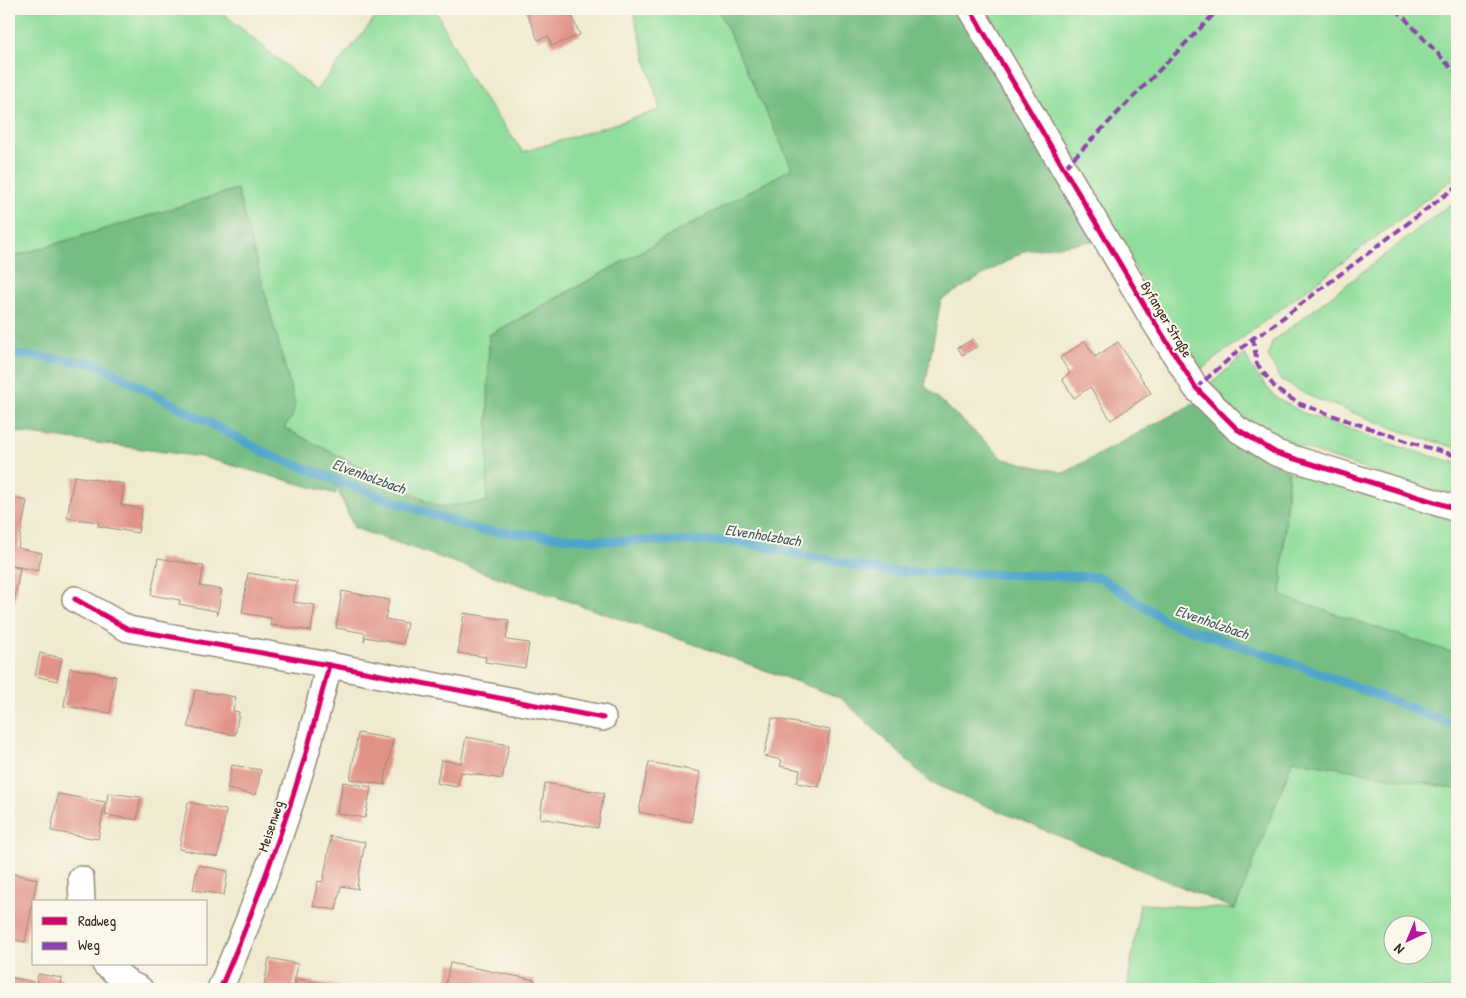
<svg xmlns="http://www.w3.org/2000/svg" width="1466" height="998" font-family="'Patrick Hand',sans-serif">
	<rect width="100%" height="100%" fill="#fbf7ec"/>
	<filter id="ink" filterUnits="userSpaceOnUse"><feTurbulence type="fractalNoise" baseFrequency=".02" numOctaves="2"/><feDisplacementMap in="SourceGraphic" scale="10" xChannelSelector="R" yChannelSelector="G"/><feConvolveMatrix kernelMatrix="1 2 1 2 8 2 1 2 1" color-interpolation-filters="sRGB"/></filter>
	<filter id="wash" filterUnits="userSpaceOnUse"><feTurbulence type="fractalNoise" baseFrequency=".0096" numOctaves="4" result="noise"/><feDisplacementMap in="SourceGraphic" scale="20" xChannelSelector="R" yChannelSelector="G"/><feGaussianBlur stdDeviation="1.12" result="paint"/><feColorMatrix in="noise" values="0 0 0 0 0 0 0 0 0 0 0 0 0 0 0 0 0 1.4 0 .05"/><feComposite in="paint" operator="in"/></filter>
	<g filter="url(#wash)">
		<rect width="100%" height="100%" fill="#f0ead0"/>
		<g fill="#90de9b" stroke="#66845c" fill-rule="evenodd">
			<polygon points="9,9 218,9 316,91 382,9 435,9 469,77 523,152 660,110 634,15 644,9 718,9 793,168 489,335 487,502 441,507 284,428 292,417 237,189 9,258"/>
			<polygon points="985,9 1457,9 1457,176 1196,373"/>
			<polygon points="1457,199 1457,448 1409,434 1307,395 1280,379 1268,356 1272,342"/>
			<polygon points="1245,354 1251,367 1274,396 1301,412 1409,450 1457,463 1457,497 1415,486 1274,438 1239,416 1208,386"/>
			<polygon points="1289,471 1457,522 1457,655 1280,596"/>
			<path d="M1293,759L1457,789V989H1127L1140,904L1235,909ZM1394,926H1424V956H1394Z"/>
		</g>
		<polygon fill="#74bd83" stroke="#587450" points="718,9 958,9 1094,241 1024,251 941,300 925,386 1004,459 1064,473 1196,402 1239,444 1288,471 1281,596 1457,654 1457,789 1293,760 1235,909 931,783 841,698 699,646 354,528 339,493 336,479 336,494 202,457 9,431 9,258 237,189 295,404 292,417 284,428 437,507 487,502 489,336 792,168"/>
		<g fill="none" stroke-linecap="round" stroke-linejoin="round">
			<polyline stroke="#4ea4ca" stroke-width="9" points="9,352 18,355 95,363 270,455 390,500 478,530 609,541 737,541 881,571 1099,577 1168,622 1306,668 1457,726"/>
		</g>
		<g id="blocks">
			<g fill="#e19387">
				<polygon points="525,9 569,9 580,35 552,46 548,36 538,40"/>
				<polygon points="973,339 978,346 962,355 958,348"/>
				<polygon points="1085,341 1095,357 1118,342 1151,393 1111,420 1090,387 1074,398 1062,379 1070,373 1060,358"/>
				<polygon points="74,476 124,484 121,505 142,509 138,533 98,526 99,522 67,518"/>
				<polygon points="9,497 27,501 18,548 42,553 38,571 9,565"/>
				<polygon points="158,558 204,566 200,586 222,590 217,615 216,611 179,604 180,600 151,595"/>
				<polygon points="9,566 20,568 13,609 9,608"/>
				<polygon points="248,573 297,581 293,602 315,605 311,631 270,625 271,618 242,613"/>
				<polygon points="342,591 389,600 385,619 407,623 403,644 365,637 364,641 365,633 336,628"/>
				<polygon points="464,613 509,620 506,640 529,643 525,668 485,662 486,657 458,653"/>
				<polygon points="40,653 62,658 57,681 35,676"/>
				<polygon points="70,668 116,676 110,713 64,706"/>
				<polygon points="195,690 236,697 233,711 239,712 235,735 188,727"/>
				<polygon points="772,718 830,730 819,787 797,783 800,770 780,766 782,760 764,756"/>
				<polygon points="358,733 393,739 384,784 386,785 350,779"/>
				<polygon points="466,737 509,745 502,779 461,772 457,787 437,783 441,760 461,763"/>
				<polygon points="649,762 700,772 691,822 639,812"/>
				<polygon points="232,765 261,770 256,795 227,789"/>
				<polygon points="343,782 371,787 365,818 337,813"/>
				<polygon points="545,783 604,793 598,828 540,818"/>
				<polygon points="108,793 141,797 137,820 105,815"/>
				<polygon points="58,794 105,802 98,839 51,831"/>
				<polygon points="188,802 226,810 218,857 179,849"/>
				<polygon points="329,836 365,842 357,887 359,889 341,886 336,910 313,906 318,881 322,882 323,881 331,838"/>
				<polygon points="198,865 228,871 224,895 193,890"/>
				<polygon points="9,873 37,879 25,942 9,939"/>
				<polygon points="269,958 298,964 293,989 264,985"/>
				<polygon points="450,963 535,980 534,989 445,989"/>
				<polygon points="38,974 62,978 60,989 35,989"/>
				<polygon points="9,977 34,982 32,989 9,989"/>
				<polygon points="297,979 339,986 339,989 295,989"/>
			</g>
		</g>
	</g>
	<g filter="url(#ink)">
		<use href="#blocks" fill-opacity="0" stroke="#968a77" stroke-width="1"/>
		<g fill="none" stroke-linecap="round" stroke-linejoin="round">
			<defs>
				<g id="minor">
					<polyline points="970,9 1149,313 1196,388 1237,429 1276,453 1457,509"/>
					<polyline points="75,599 128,629 329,665 603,718"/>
					<polyline points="81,879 82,902"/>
					<polyline points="105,964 130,984 140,989"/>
					<path d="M220,989C252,915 281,838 304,760C313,729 321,697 329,665"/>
				</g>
			</defs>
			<use href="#minor" stroke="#968a77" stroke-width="28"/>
			<use href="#minor" stroke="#fff" stroke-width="25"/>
			<g stroke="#8e44ad" stroke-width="4" stroke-dasharray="8 4" stroke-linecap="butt">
				<polyline points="1396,9 1457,74"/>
				<polyline points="1065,167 1219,9"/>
				<polyline points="1253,338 1257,364 1277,390 1300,404 1409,442 1457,456"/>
				<polyline points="1196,388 1253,338 1264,332 1457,186"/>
			</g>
			<defs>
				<g id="cycleway">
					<polyline points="970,9 1149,313 1196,388 1237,429 1276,453 1457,509"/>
					<polyline points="75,599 128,629 329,665 603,718"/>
					<path d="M220,989C252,915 281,838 304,760C313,729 321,697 329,665"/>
				</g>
			</defs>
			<use href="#cycleway" stroke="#fbf7ec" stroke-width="8"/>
			<use href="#cycleway" stroke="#d6006c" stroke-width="5"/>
		</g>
	</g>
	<g text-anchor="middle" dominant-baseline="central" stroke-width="4" stroke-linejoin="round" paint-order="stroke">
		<g font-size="14" fill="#3b2a1e" stroke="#fbf7ec">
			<text transform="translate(1167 319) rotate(59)">Byfanger Straße</text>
			<text transform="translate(270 826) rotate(-72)">Meisenweg</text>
		</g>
		<g font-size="15" font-style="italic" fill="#435b63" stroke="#fbf7ec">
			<text transform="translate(369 476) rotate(20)">Elvenholzbach</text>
			<text transform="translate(763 535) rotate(9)">Elvenholzbach</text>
			<text transform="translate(1212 622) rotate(19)">Elvenholzbach</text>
		</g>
	</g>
	<rect width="1466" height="998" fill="none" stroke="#fbf7ec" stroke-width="30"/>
	<rect x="32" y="900" width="175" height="65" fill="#fbf7ec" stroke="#aea59a"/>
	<rect x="42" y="917" width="25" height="8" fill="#d6006c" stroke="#aea59a"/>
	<text x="78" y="926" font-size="15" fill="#3b2a1e">Radweg</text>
	<rect x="42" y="942" width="25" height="8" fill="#8e44ad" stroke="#aea59a"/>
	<text x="78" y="950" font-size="15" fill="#3b2a1e">Weg</text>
	<g transform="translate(1408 940) rotate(224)"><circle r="24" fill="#fbf7ec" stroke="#aea59a"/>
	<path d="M0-4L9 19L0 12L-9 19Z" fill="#b5179e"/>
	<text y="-8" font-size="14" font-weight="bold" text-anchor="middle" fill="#3b2a1e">N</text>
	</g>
</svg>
